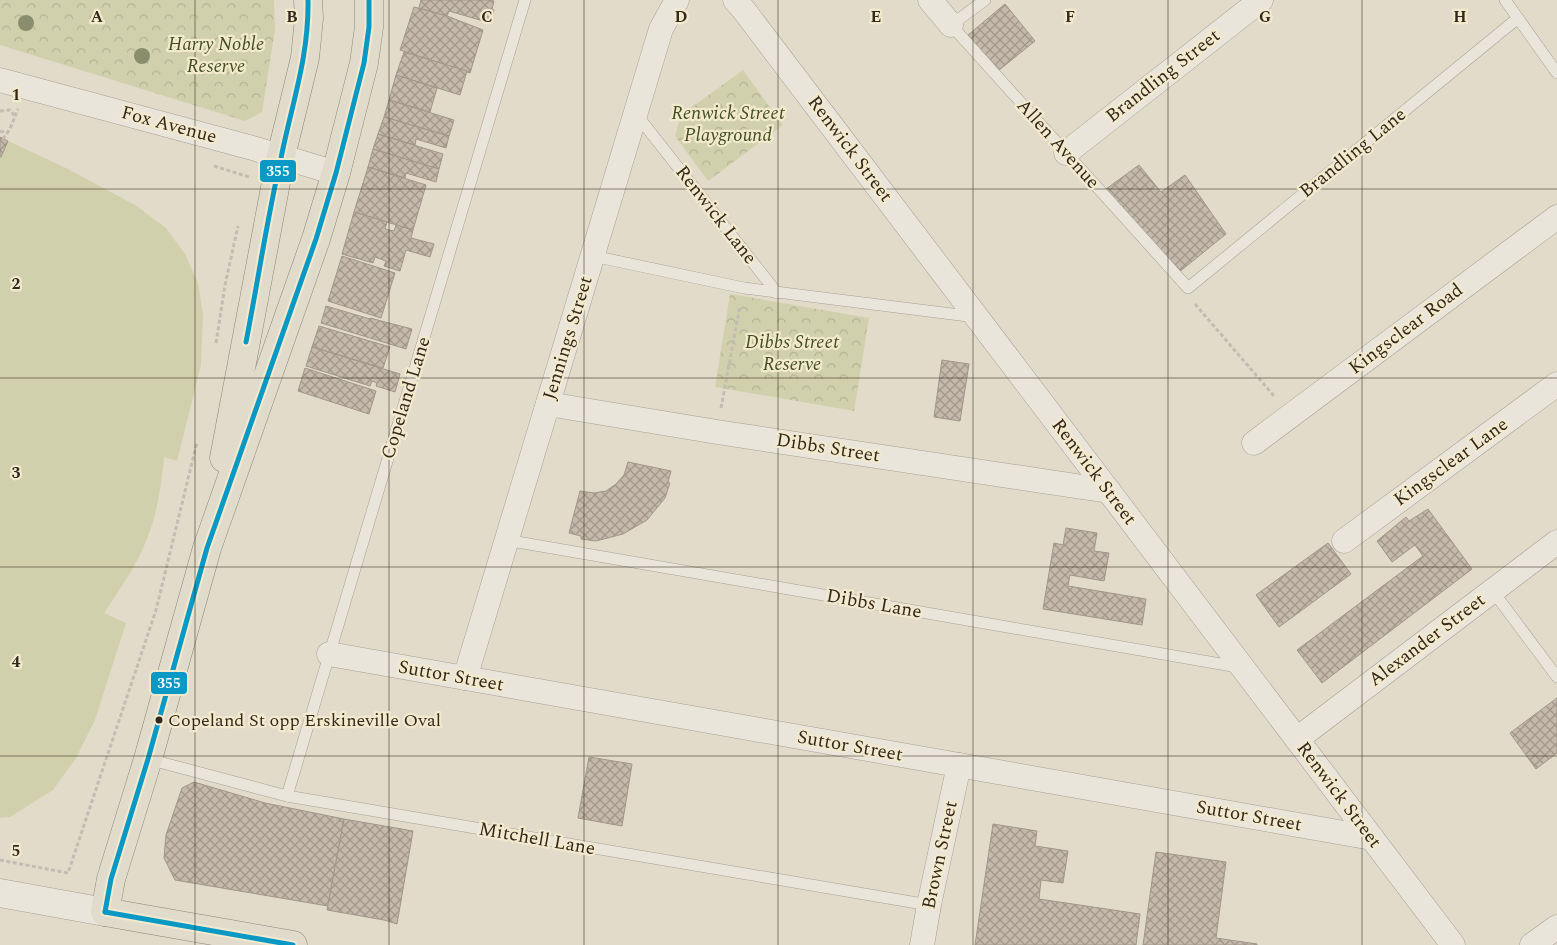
<svg xmlns="http://www.w3.org/2000/svg" width="1557" height="945" font-family="Spectral,serif">
	<defs>
		<pattern id="park-crowns" width="20" height="18" patternUnits="userSpaceOnUse" patternTransform="scale(1.25)"><rect width="20" height="18" fill="#d0d1ac"/><path d="M2 6a3 3 0 1 1 6 0M12 15a3 3 0 1 1 6 0" fill="none" stroke="#b3b393"/></pattern>
		<pattern id="building-cross-hatch" width="8" height="8" patternUnits="userSpaceOnUse" patternTransform="scale(1.25)"><rect width="8" height="8" fill="#c5b9ab"/><path d="M0 0l8 8M0 8l8-8" fill="none" stroke="#a1968a"/></pattern>
	</defs>
	<rect width="100%" height="100%" fill="#e2dbca"/>
	<path fill="#d0d1ac" d="M8,141L66,168L135,205L166,228L185,254L198,283L203,315L201,365L177,461L164,457C162,482 157,514 148,536C138,564 120,589 104,613L126,623L95,720L76,758L53,790L10,817L0,818V157H1Z"/>
	<g fill="url(#park-crowns)">
		<polygon points="0,0 274,0 275,30 262,112 245,121 0,45"/>
		<polygon points="743,70 783,125 708,181 675,136 681,115"/>
		<polygon points="730,294 869,318 854,411 715,387"/>
	</g>
	<g fill="url(#building-cross-hatch)" stroke="#a19689">
		<polygon points="421,0 491,0 494,1 492,9 494,10 490,23 449,11 447,16 419,8"/>
		<polygon points="1005,4 1035,41 998,71 968,35"/>
		<polygon points="414,7 447,16 483,30 470,73 400,50"/>
		<polygon points="404,52 467,71 460,95 396,75"/>
		<polygon points="396,75 437,88 430,112 389,100"/>
		<polygon points="389,100 454,120 449,136 384,117"/>
		<polygon points="384,117 449,136 446,148 416,139 415,145 378,134"/>
		<polygon points="378,134 443,154 439,169 373,149"/>
		<polygon points="0,137 8,141 1,157 0,157"/>
		<polygon points="373,149 439,169 436,182 406,173 405,178 368,167"/>
		<polygon points="1139,165 1161,192 1185,175 1226,234 1178,273 1106,189"/>
		<polygon points="368,167 426,185 413,230 354,212"/>
		<polygon points="354,212 387,222 385,229 394,231 396,225 413,230 411,238 434,244 430,257 406,250 400,271 384,266 386,261 375,257 373,263 342,254"/>
		<polygon points="342,256 395,273 381,318 328,301"/>
		<polygon points="326,306 370,319 370,318 412,329 406,349 321,323"/>
		<polygon points="319,326 390,347 383,368 312,347"/>
		<polygon points="312,347 400,374 395,392 376,386 377,383 372,381 370,386 306,366"/>
		<polygon points="942,360 969,364 960,421 934,417"/>
		<polygon points="305,368 376,391 369,414 298,391"/>
		<polygon points="628,462 671,471 668,482 670,483 665,498 647,520 623,534 596,541 581,539 581,536 569,533 580,491 594,493 606,491 616,484 624,475"/>
		<polygon points="1428,509 1472,569 1322,683 1297,650 1423,556 1415,545 1392,562 1377,541 1406,517 1409,521"/>
		<polygon points="1066,528 1097,533 1094,551 1109,553 1104,581 1070,575 1068,586 1146,599 1142,625 1043,609 1054,543 1063,545"/>
		<polygon points="1328,543 1351,574 1279,627 1256,595"/>
		<polygon points="1557,698 1557,753 1536,769 1510,733"/>
		<polygon points="589,757 632,764 622,826 578,818"/>
		<polygon points="194,782 265,803 344,819 328,906 175,880 164,858 166,835 182,788"/>
		<polygon points="344,819 413,831 397,924 384,920 327,910"/>
		<polygon points="993,824 1037,831 1035,846 1068,851 1063,883 1041,880 1039,899 1140,914 1136,945 975,945"/>
		<polygon points="1156,852 1226,862 1216,938 1257,944 1257,945 1143,945"/>
	</g>
	<g fill="none" stroke-linecap="round" stroke-linejoin="round">
		<defs>
			<g id="service">
				<polyline points="985,0 951,25 1188,288 1518,18"/>
				<polyline points="1505,0 1557,73"/>
				<polyline points="636,114 777,293"/>
				<polyline points="593,256 744,288 976,317"/>
				<polyline points="506,540 1238,667"/>
				<polyline points="1492,590 1557,677"/>
				<polyline points="148,759 287,796 929,905"/>
				<polyline points="287,796 525,0"/>
			</g>
			<g id="minor">
				<polyline points="735,0 743,9 1453,945"/>
				<polyline points="930,0 951,25"/>
				<polyline points="0,80 256,149 336,173"/>
				<polyline points="1066,153 1261,0"/>
				<polyline points="548,404 717,432 1109,491"/>
				<polyline points="1254,443 1557,217"/>
				<polyline points="1344,541 1557,384"/>
				<polyline points="329,654 1372,838"/>
				<polyline points="465,678 661,29 677,0"/>
				<polyline points="1297,739 1557,542"/>
				<polyline points="922,945 929,905 959,765"/>
				<polyline points="1532,945 1557,927"/>
			</g>
			<polyline id="tertiary" points="0,893 105,912"/>
			<g id="primary">
				<polyline points="224,458 281,156 305,58 309,18 308,0"/>
				<polyline points="293,945 105,912 111,879 148,759 207,548 316,239 336,173 364,63 369,27 369,0"/>
			</g>
		</defs>
		<use href="#service" stroke="#a69f93" stroke-width="12"/>
		<use href="#minor" stroke="#a69f93" stroke-width="25"/>
		<use href="#tertiary" stroke="#a69f93" stroke-width="29"/>
		<use href="#primary" stroke="#8c857a" stroke-width="29"/>
		<g stroke="#c2bcb2" stroke-width="3" stroke-dasharray="4 2.5" stroke-linecap="butt">
			<polyline points="0,111 10,110 15,116"/>
			<polyline points="0,131 7,133"/>
			<polyline points="3,139 10,129 18,109"/>
			<polyline points="214,166 249,177"/>
			<polyline points="1195,304 1274,396"/>
			<polyline points="216,343 225,285 238,226"/>
			<polyline points="721,408 740,306"/>
			<polyline points="0,860 68,873 156,610 197,442"/>
		</g>
		<use href="#service" stroke="#eae5da" stroke-width="11"/>
		<use href="#minor" stroke="#eae5da" stroke-width="24"/>
		<use href="#tertiary" stroke="#eae5da" stroke-width="28"/>
		<use href="#primary" stroke="#e1dbcc" stroke-width="28"/>
		<defs>
			<g id="bus-1">
				<path d="M246,342C258,281 267,219 281,158C292,103 309,57 308,0"/>
				<polyline points="105,912 111,879 148,759 207,548 316,239 336,173 364,63 369,27 369,0"/>
				<polyline points="105,912 293,945"/>
			</g>
		</defs>
		<use href="#bus-1" stroke="#f3eace" stroke-width="9"/>
		<use href="#bus-1" stroke="#0a99c5" stroke-width="5"/>
	</g>
	<g fill="#8a8e6e">
		<circle cx="26" cy="23" r="8"/>
		<circle cx="142" cy="56" r="8"/>
	</g>
	<path fill="none" stroke="#33281c" stroke-width="1" stroke-opacity="0.55" d="M195,0V945M389,0V945M584,0V945M778,0V945M973,0V945M1168,0V945M1362,0V945M0,189H1557M0,378H1557M0,567H1557M0,756H1557"/>
	<circle fill="#33281c" stroke="#f3eace" stroke-width="2" cx="159" cy="720" r="4.5"/>
	<g text-anchor="middle" dominant-baseline="central" stroke-width="4.5" stroke-linejoin="round" paint-order="stroke">
		<g font-size="18" fill="#33281c" stroke="#f3eace" text-anchor="start">
			<text x="168" y="720">Copeland St opp Erskineville Oval</text>
		</g>
		<g font-size="19" font-style="italic" fill="#424f23" stroke="#f3eace">
			<text x="216" y="44">Harry Noble<tspan x="216" dy="22">Reserve</tspan></text>
			<text x="728" y="113">Renwick Street<tspan x="728" dy="22">Playground</tspan></text>
			<text x="792" y="342">Dibbs Street<tspan x="792" dy="22">Reserve</tspan></text>
		</g>
		<g font-size="19" fill="#33281c" stroke="#f3eace">
			<text transform="translate(1163 76) rotate(-38)">Brandling Street</text>
			<text transform="translate(169 125) rotate(15)">Fox Avenue</text>
			<text transform="translate(1058 144) rotate(48)">Allen Avenue</text>
			<text transform="translate(850 149) rotate(53)">Renwick Street</text>
			<text transform="translate(1353 153) rotate(-39)">Brandling Lane</text>
			<text transform="translate(716 215) rotate(52)">Renwick Lane</text>
			<text transform="translate(1406 329) rotate(-37)">Kingsclear Road</text>
			<text transform="translate(568 338) rotate(-73)">Jennings Street</text>
			<text transform="translate(406 398) rotate(-73)">Copeland Lane</text>
			<text transform="translate(828 448) rotate(9)">Dibbs Street</text>
			<text transform="translate(1451 462) rotate(-36)">Kingsclear Lane</text>
			<text transform="translate(1094 472) rotate(53)">Renwick Street</text>
			<text transform="translate(874 604) rotate(10)">Dibbs Lane</text>
			<text transform="translate(1427 640) rotate(-37)">Alexander Street</text>
			<text transform="translate(451 676) rotate(10)">Suttor Street</text>
			<text transform="translate(850 746) rotate(10)">Suttor Street</text>
			<text transform="translate(1339 795) rotate(53)">Renwick Street</text>
			<text transform="translate(1249 816) rotate(10)">Suttor Street</text>
			<text transform="translate(537 839) rotate(10)">Mitchell Lane</text>
			<text transform="translate(940 855) rotate(-78)">Brown Street</text>
		</g>
	</g>
	<g font-size="16" text-anchor="middle" font-weight="bold" fill="#33281c" stroke="#f3eace" stroke-width="4.5" stroke-linejoin="round" paint-order="stroke">
		<text x="97" y="22">A</text>
		<text x="292" y="22">B</text>
		<text x="487" y="22">C</text>
		<text x="681" y="22">D</text>
		<text x="876" y="22">E</text>
		<text x="1070" y="22">F</text>
		<text x="1265" y="22">G</text>
		<text x="1460" y="22">H</text>
		<text x="16" y="100">1</text>
		<text x="16" y="289">2</text>
		<text x="16" y="478">3</text>
		<text x="16" y="667">4</text>
		<text x="16" y="856">5</text>
	</g>
	<g stroke="#f3eace" stroke-width="2">
		<rect x="259" y="159" width="38" height="24" rx="5" fill="#0a99c5"/>
		<rect x="150" y="671" width="38" height="24" rx="5" fill="#0a99c5"/>
	</g>
	<g font-size="14" text-anchor="middle" font-weight="bold" fill="#fff">
		<text x="278" y="176">355</text>
		<text x="169" y="688">355</text>
	</g>
</svg>
